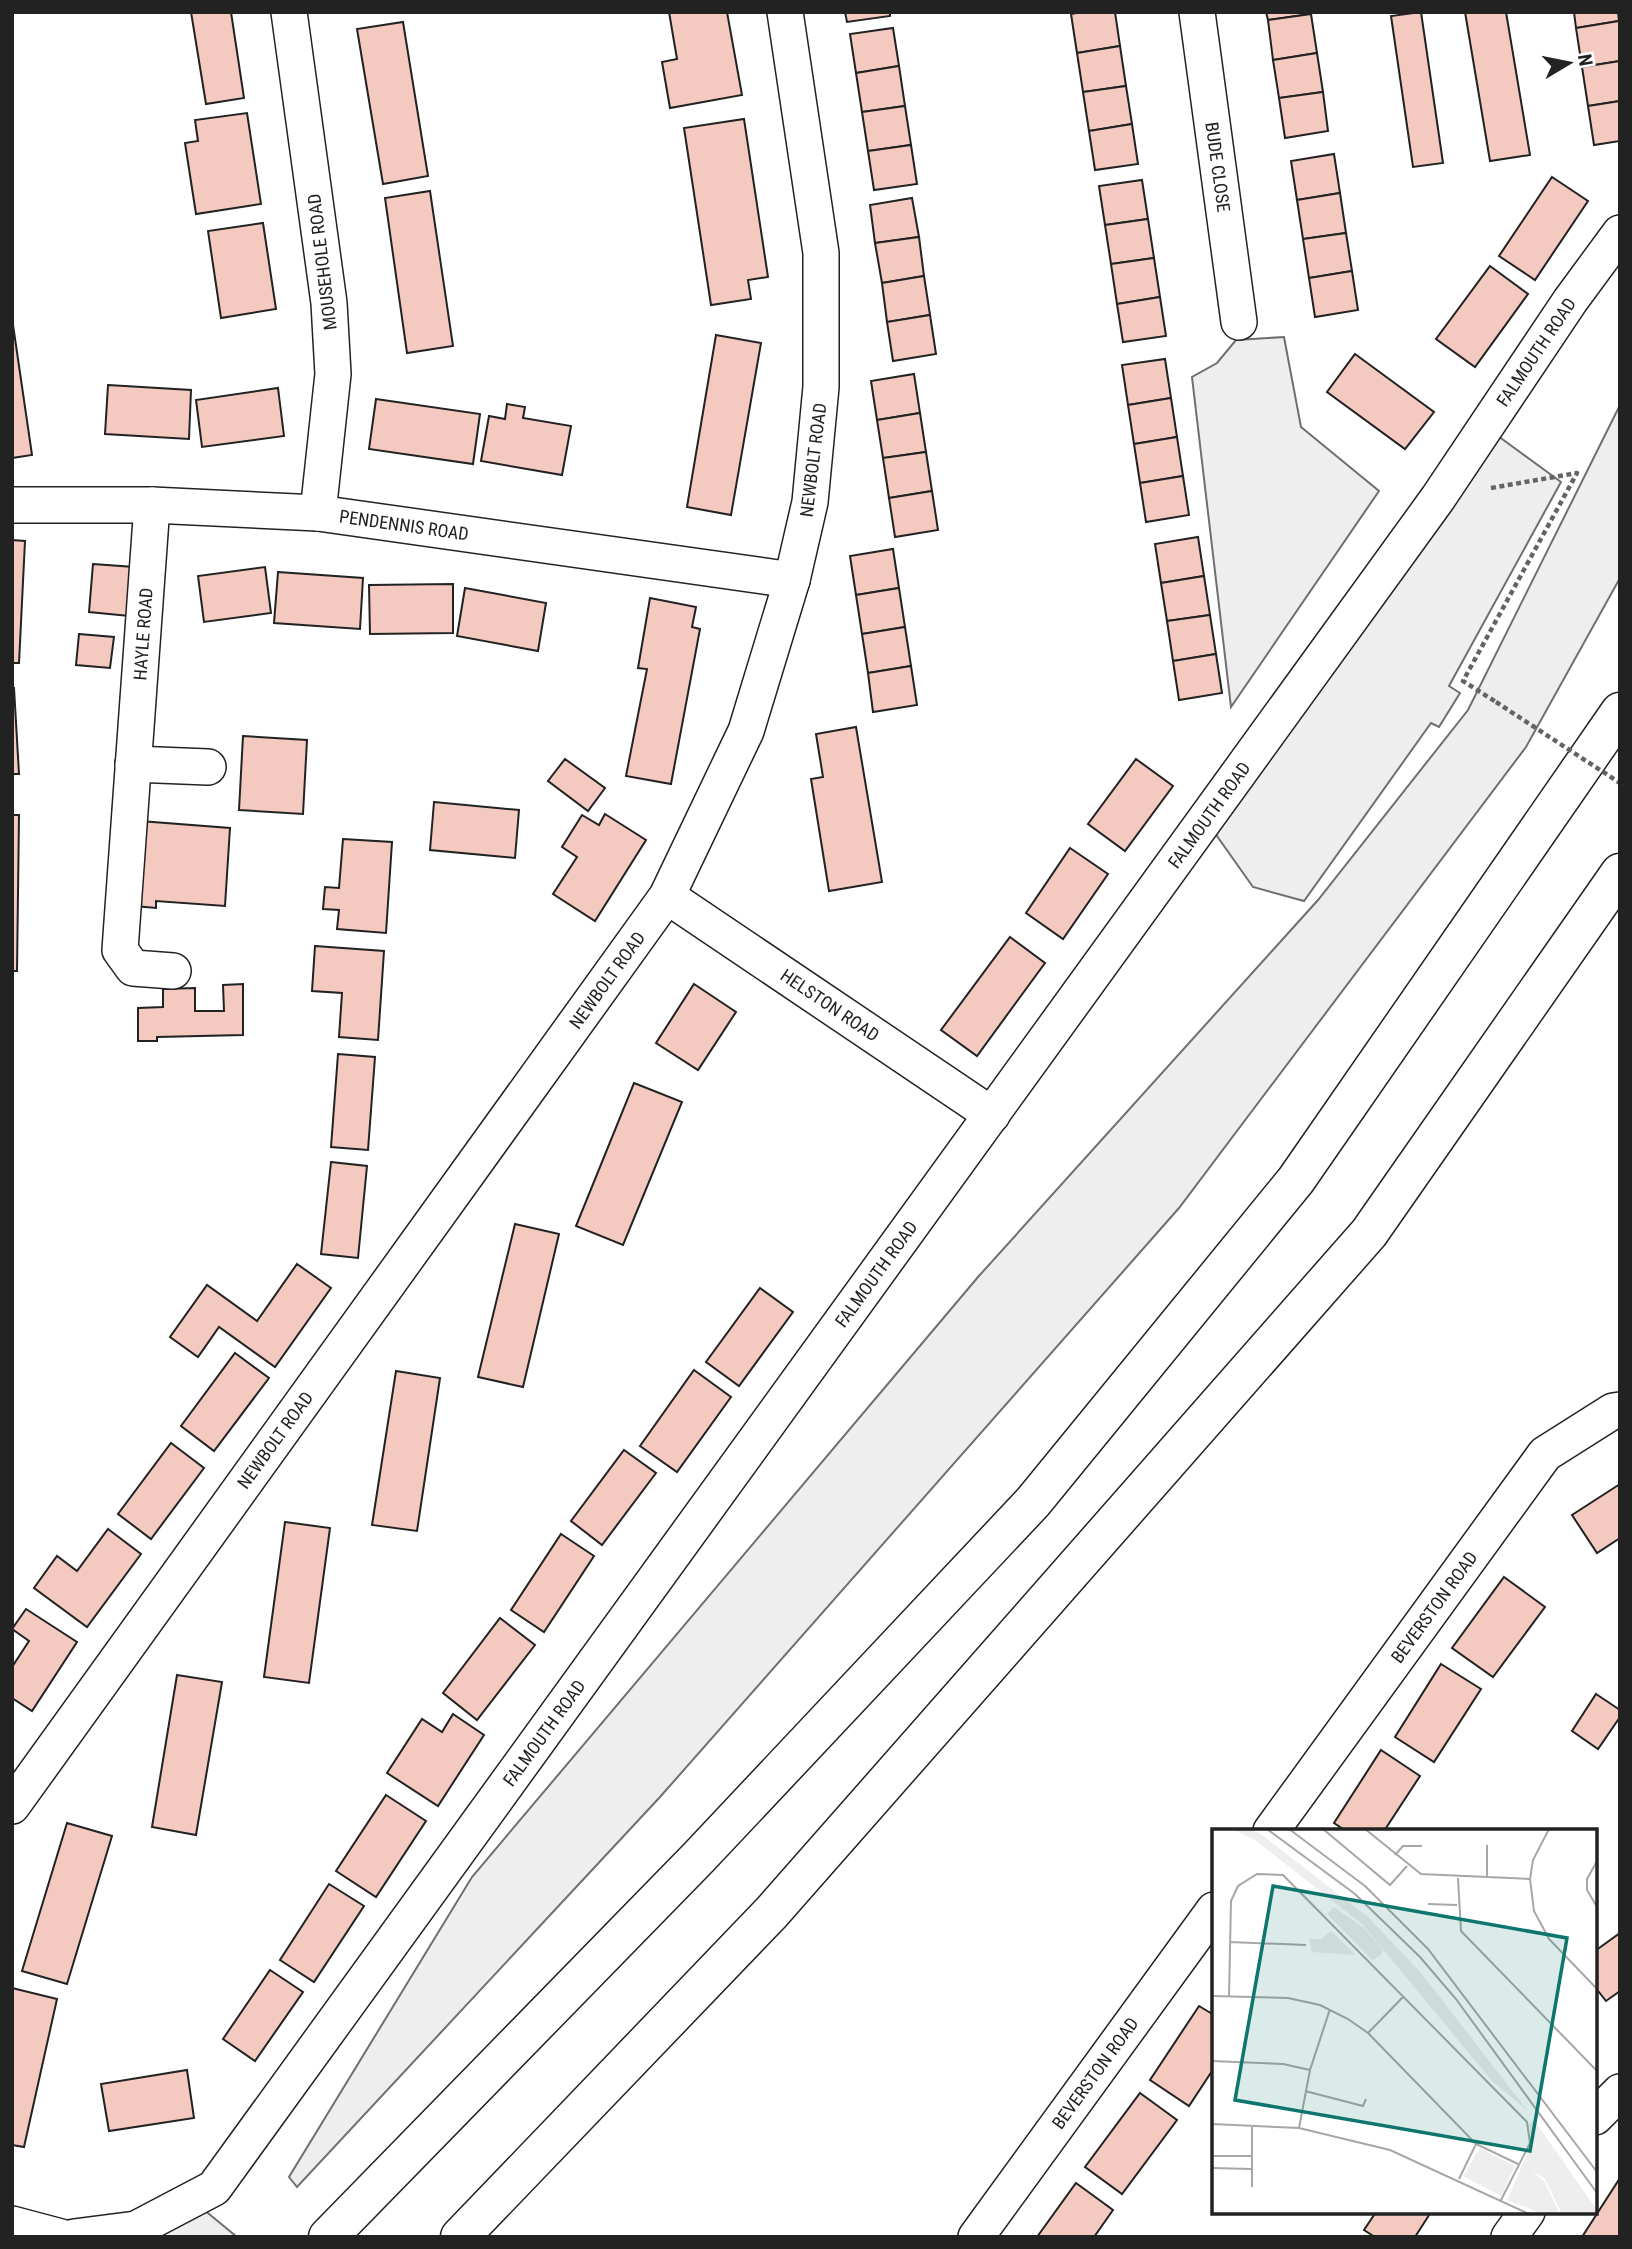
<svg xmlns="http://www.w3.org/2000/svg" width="1632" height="2249" font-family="'Roboto Condensed',sans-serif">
	<rect width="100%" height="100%" fill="#fff"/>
	<g fill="#eee" stroke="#6f6f6f" stroke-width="2">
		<polygon points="1284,337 1301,427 1379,491 1231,707 1192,377 1217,363 1236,340"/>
		<polygon points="1620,405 1620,578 1526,747 1179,1208 660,1797 297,2187 289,2177 472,1877 978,1277 1318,900 1468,710"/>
		<polygon points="1498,436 1561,482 1449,686 1460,693 1439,727 1431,723 1304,901 1253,887 1212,829"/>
		<polygon points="203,2209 237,2237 156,2237"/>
	</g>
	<g fill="#f3c9c0" stroke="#222" stroke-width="2">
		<polygon points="191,12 231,12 244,98 206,104"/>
		<polygon points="669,12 727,12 742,95 670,108 662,62 677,59"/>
		<polygon points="845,12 890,12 890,16 847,22"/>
		<polygon points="1082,12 1115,12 1120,46 1077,53 1071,14"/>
		<polygon points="1266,12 1311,12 1311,14 1268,20"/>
		<polygon points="1421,12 1443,163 1413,167 1391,16"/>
		<polygon points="1465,12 1506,12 1530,155 1490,161"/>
		<polygon points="1574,12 1618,12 1619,21 1576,28"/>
		<polygon points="1311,14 1317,53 1273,60 1268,20"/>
		<polygon points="1619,21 1620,61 1582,67 1576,28"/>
		<polygon points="403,22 428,176 383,184 357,29"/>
		<polygon points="893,28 899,66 856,73 850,34"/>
		<polygon points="1120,46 1126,86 1083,92 1077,53"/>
		<polygon points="1317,53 1323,92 1279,98 1273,60"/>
		<polygon points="1620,61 1620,101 1588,106 1582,67"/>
		<polygon points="899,66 905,106 862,112 856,73"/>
		<polygon points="1126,86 1132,124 1089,131 1083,92"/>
		<polygon points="1323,92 1328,131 1285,138 1279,98"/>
		<polygon points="1620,101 1620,141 1594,145 1588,106"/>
		<polygon points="905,106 911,145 868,151 862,112"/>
		<polygon points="247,113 261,204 196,214 185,143 198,141 195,120"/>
		<polygon points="744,119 768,277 748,280 751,299 711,305 684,128"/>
		<polygon points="1132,124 1138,164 1095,170 1089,131"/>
		<polygon points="911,145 917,184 874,190 868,151"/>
		<polygon points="1334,154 1340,193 1297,200 1291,161"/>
		<polygon points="1552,177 1588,201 1535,280 1499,256"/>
		<polygon points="1142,180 1148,219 1105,225 1099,186"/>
		<polygon points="430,191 453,346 407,353 385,198"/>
		<polygon points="1340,193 1346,233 1303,239 1297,200"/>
		<polygon points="912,198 919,237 875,243 870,205"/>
		<polygon points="1148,219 1154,258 1111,264 1105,225"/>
		<polygon points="263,223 276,309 221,318 208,231"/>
		<polygon points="1346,233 1352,271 1309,278 1303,239"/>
		<polygon points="919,237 924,276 882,283 875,243"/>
		<polygon points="1154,258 1160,297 1117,304 1111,264"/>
		<polygon points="1490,266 1528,294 1475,367 1436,339"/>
		<polygon points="1352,271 1358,310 1315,317 1309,278"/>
		<polygon points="924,276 930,315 887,322 882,283"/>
		<polygon points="1160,297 1166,336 1123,342 1117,304"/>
		<polygon points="930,315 936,354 893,361 887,322"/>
		<polygon points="12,318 32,455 12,458"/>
		<polygon points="716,335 761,343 731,515 687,507"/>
		<polygon points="1355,354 1434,412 1405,449 1327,392"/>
		<polygon points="1165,359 1171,398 1128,405 1122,365"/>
		<polygon points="914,374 920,413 877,420 871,381"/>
		<polygon points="108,385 191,390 189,439 105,434"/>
		<polygon points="278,388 284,436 202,447 196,400"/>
		<polygon points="1171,398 1177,437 1134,444 1128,405"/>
		<polygon points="376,399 480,414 473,464 369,449"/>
		<polygon points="507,404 525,407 523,418 571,426 562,475 481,461 489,416 505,419"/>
		<polygon points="920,413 926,452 883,458 877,420"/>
		<polygon points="1177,437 1183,476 1140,483 1134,444"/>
		<polygon points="926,452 932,491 889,498 883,458"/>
		<polygon points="1183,476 1189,515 1146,522 1140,483"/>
		<polygon points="932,491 938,530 895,537 889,498"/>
		<polygon points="1198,537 1204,576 1161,583 1155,544"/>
		<polygon points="12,540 25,541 19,663 12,663"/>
		<polygon points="893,549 899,588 856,595 850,556"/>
		<polygon points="93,564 134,567 129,616 89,612"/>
		<polygon points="265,567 271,613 204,622 198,576"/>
		<polygon points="278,572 363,578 360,629 274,623"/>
		<polygon points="1204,576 1210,615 1167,621 1161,583"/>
		<polygon points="453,584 453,633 370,634 369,585"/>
		<polygon points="465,588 546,603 538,651 457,636"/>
		<polygon points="899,588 905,627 862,634 856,595"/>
		<polygon points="650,598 696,607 692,627 700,629 671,784 626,776 647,669 638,668"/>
		<polygon points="1210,615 1216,654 1173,661 1167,621"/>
		<polygon points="905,627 911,666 868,673 862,634"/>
		<polygon points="79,634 114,637 110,668 76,665"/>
		<polygon points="1216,654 1222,693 1179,700 1173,661"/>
		<polygon points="911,666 917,705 873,712 868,673"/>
		<polygon points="12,688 14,688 19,774 12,774"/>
		<polygon points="856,727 882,882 829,891 811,779 823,777 816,734"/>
		<polygon points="243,736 307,740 303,814 239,810"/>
		<polygon points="565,759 605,788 588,811 548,781"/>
		<polygon points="1136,759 1173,786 1125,851 1088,824"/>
		<polygon points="434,802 519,810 515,858 430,850"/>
		<polygon points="605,814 646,840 595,921 553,894 577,857 562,847 582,815 599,825"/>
		<polygon points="12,815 19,815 17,971 12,971"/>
		<polygon points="140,821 230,828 225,906 156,901 156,908 134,906"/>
		<polygon points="343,839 392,842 386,933 337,929 339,910 323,909 325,887 339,888"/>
		<polygon points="1070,848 1108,874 1063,939 1026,913"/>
		<polygon points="1010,937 1045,963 977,1056 941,1030"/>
		<polygon points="315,946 384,951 378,1040 339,1037 342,993 312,991"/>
		<polygon points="243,984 243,1035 157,1037 157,1041 138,1041 138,1008 163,1007 163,989 195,988 195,1011 224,1011 223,985"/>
		<polygon points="694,984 736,1012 698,1070 656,1043"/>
		<polygon points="338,1054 375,1057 368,1150 331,1147"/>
		<polygon points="634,1083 682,1102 623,1245 576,1226"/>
		<polygon points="331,1162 367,1166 358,1258 321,1254"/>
		<polygon points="515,1224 559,1234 523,1387 478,1377"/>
		<polygon points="297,1264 331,1288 275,1367 219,1327 198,1357 170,1337 207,1285 257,1321"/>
		<polygon points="760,1288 793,1312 739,1386 706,1362"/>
		<polygon points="235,1353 269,1378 214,1451 181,1426"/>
		<polygon points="694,1370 731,1397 677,1472 640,1446"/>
		<polygon points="396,1371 440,1378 417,1531 372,1525"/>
		<polygon points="171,1443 204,1468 151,1539 118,1514"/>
		<polygon points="624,1450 656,1473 602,1545 571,1521"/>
		<polygon points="1620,1484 1620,1538 1597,1553 1572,1515"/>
		<polygon points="285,1522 330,1528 309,1683 264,1677"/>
		<polygon points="108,1529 141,1554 87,1627 34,1588 57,1556 77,1571"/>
		<polygon points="561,1534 594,1556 544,1632 511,1610"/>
		<polygon points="1504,1577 1545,1607 1493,1677 1452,1648"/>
		<polygon points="26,1609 77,1642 32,1711 12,1698 12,1667 29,1641 12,1629"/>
		<polygon points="500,1618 535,1645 477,1720 443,1693"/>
		<polygon points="1441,1664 1481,1689 1434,1762 1395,1737"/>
		<polygon points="177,1675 222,1682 196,1835 152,1827"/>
		<polygon points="1596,1694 1620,1710 1620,1717 1598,1749 1572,1731"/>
		<polygon points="453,1714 484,1735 438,1806 387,1773 422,1719 442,1732"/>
		<polygon points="1381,1750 1420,1776 1384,1831 1346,1831 1334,1823"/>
		<polygon points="386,1795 426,1821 376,1897 336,1871"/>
		<polygon points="67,1823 112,1836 67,1984 22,1971"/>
		<polygon points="329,1884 364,1906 314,1982 280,1960"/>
		<polygon points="1620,1933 1620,1991 1606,2001 1595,1987 1595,1951"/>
		<polygon points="270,1970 303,1992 255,2061 223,2039"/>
		<polygon points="12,1988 57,1999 24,2147 12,2145"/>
		<polygon points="1199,2006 1214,2015 1214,2068 1189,2106 1150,2080"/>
		<polygon points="187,2070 194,2118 109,2131 101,2084"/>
		<polygon points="1140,2093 1177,2120 1122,2194 1085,2167"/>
		<polygon points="1620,2178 1620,2237 1582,2237"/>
		<polygon points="1076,2183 1113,2210 1094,2237 1037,2237"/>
		<polygon points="1376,2212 1431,2212 1415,2237 1375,2237 1364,2230"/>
	</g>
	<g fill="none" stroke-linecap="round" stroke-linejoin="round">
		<defs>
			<g id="minor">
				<polyline points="289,12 329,303 333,374 318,513"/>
				<polyline points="1197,12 1239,322"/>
				<polyline points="12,505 152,505 318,513 792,580"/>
				<polyline points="152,505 120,950 133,968 173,971"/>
				<polyline points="133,764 208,767"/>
				<polyline points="667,896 992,1115"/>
				<polyline points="12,1806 667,896 746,731 792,580 810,502 821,387 821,253 785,12"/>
				<polyline points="1271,1831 1545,1454 1613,1411 1620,1410"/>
				<polyline points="1595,2117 1620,2092"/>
				<polyline points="12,2224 61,2237"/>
				<polyline points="74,2237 136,2229 214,2188 1438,498 1570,301 1620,233"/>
				<polyline points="976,2237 1214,1910"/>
				<polyline points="1509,2237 1527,2212"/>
			</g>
			<g id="motorway">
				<polyline points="328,2237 699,1857 1033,1502 1296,1180 1620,712"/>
				<polyline points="460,2237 772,1912 1369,1233 1620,873"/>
			</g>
		</defs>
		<use href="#minor" stroke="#222" stroke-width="38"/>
		<use href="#motorway" stroke="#222" stroke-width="41"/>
		<polyline stroke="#646464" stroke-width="4.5" stroke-dasharray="5 3.5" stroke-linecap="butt" points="1491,488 1577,473 1463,681 1496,702"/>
		<use href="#minor" stroke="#fff" stroke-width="35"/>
		<use href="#motorway" stroke="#fff" stroke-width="38"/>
		<polyline stroke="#646464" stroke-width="4.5" stroke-dasharray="5 3.5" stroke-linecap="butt" points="1496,702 1620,783"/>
	</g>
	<g text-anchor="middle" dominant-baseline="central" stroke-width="5" stroke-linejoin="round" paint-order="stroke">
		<g font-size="18" fill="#222" stroke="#fff">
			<text transform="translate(1218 167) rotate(82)">BUDE CLOSE</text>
			<text transform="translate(322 262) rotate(-97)">MOUSEHOLE ROAD</text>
			<text transform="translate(1536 352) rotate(-56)">FALMOUTH ROAD</text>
			<text transform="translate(813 460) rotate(-83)">NEWBOLT ROAD</text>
			<text transform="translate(404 525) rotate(8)">PENDENNIS ROAD</text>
			<text transform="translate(143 634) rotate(-86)">HAYLE ROAD</text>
			<text transform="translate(1209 815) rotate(-54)">FALMOUTH ROAD</text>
			<text transform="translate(607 980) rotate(-54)">NEWBOLT ROAD</text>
			<text transform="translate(830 1005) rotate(34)">HELSTON ROAD</text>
			<text transform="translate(876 1274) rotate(-54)">FALMOUTH ROAD</text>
			<text transform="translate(275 1440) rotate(-54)">NEWBOLT ROAD</text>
			<text transform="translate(1434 1607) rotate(-54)">BEVERSTON ROAD</text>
			<text transform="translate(544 1733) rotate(-54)">FALMOUTH ROAD</text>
			<text transform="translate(1095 2073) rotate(-54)">BEVERSTON ROAD</text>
		</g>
	</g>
	<g transform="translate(1212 1829)">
		<rect width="385" height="385" fill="#fff"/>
		<path d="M20,0H39L50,6L156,88L209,144L316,282L280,252L150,95L43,11ZM122,78L152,99L171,121L168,127L160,131L115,85ZM119,102L144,126L100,123L97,110H109ZM322,291L385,381V385H350L333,350L318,341L332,352L348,385H331L295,371L319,316L317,295ZM268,319L303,337L289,367L251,347Z" fill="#eee"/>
		<path fill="none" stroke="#a7a7a7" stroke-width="2" d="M55,0L143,65L208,128L244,170L385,364M77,0L153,57L216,120L385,343M111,0L178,56L195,37M153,0L209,45L318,50M337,0L321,31L318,50L322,82L337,110L385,160M275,16V49M183,26L191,17H210M385,32L375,50V61L385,78M246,49L249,102L385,242M216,75L245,76M18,113L94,116M0,167L76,169L108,176L136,190L156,204L264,315L306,335M17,168L19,72L26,57L45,45L71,46L315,293L318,314L289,371M156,204L192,167M0,232L71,235L98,241M93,262L151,277L154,270M0,295L87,299L178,321L317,385M87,299L98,241L118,180M0,327H40M0,339L40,340M247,350L264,315M40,358V296"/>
		<path fill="#0f766e" fill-opacity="0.15" stroke="#0f766e" stroke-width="3.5" d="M61,57L355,109L318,322L23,271Z"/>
		<rect width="385" height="385" fill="none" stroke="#222" stroke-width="3.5"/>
	</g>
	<rect width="1632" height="2249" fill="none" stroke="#222222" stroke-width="28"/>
	<g transform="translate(1569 63) rotate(80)" stroke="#ffffff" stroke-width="5" paint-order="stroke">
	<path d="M0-5L12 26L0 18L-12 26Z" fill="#222222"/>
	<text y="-10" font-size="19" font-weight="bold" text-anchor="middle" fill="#222222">N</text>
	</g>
</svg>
